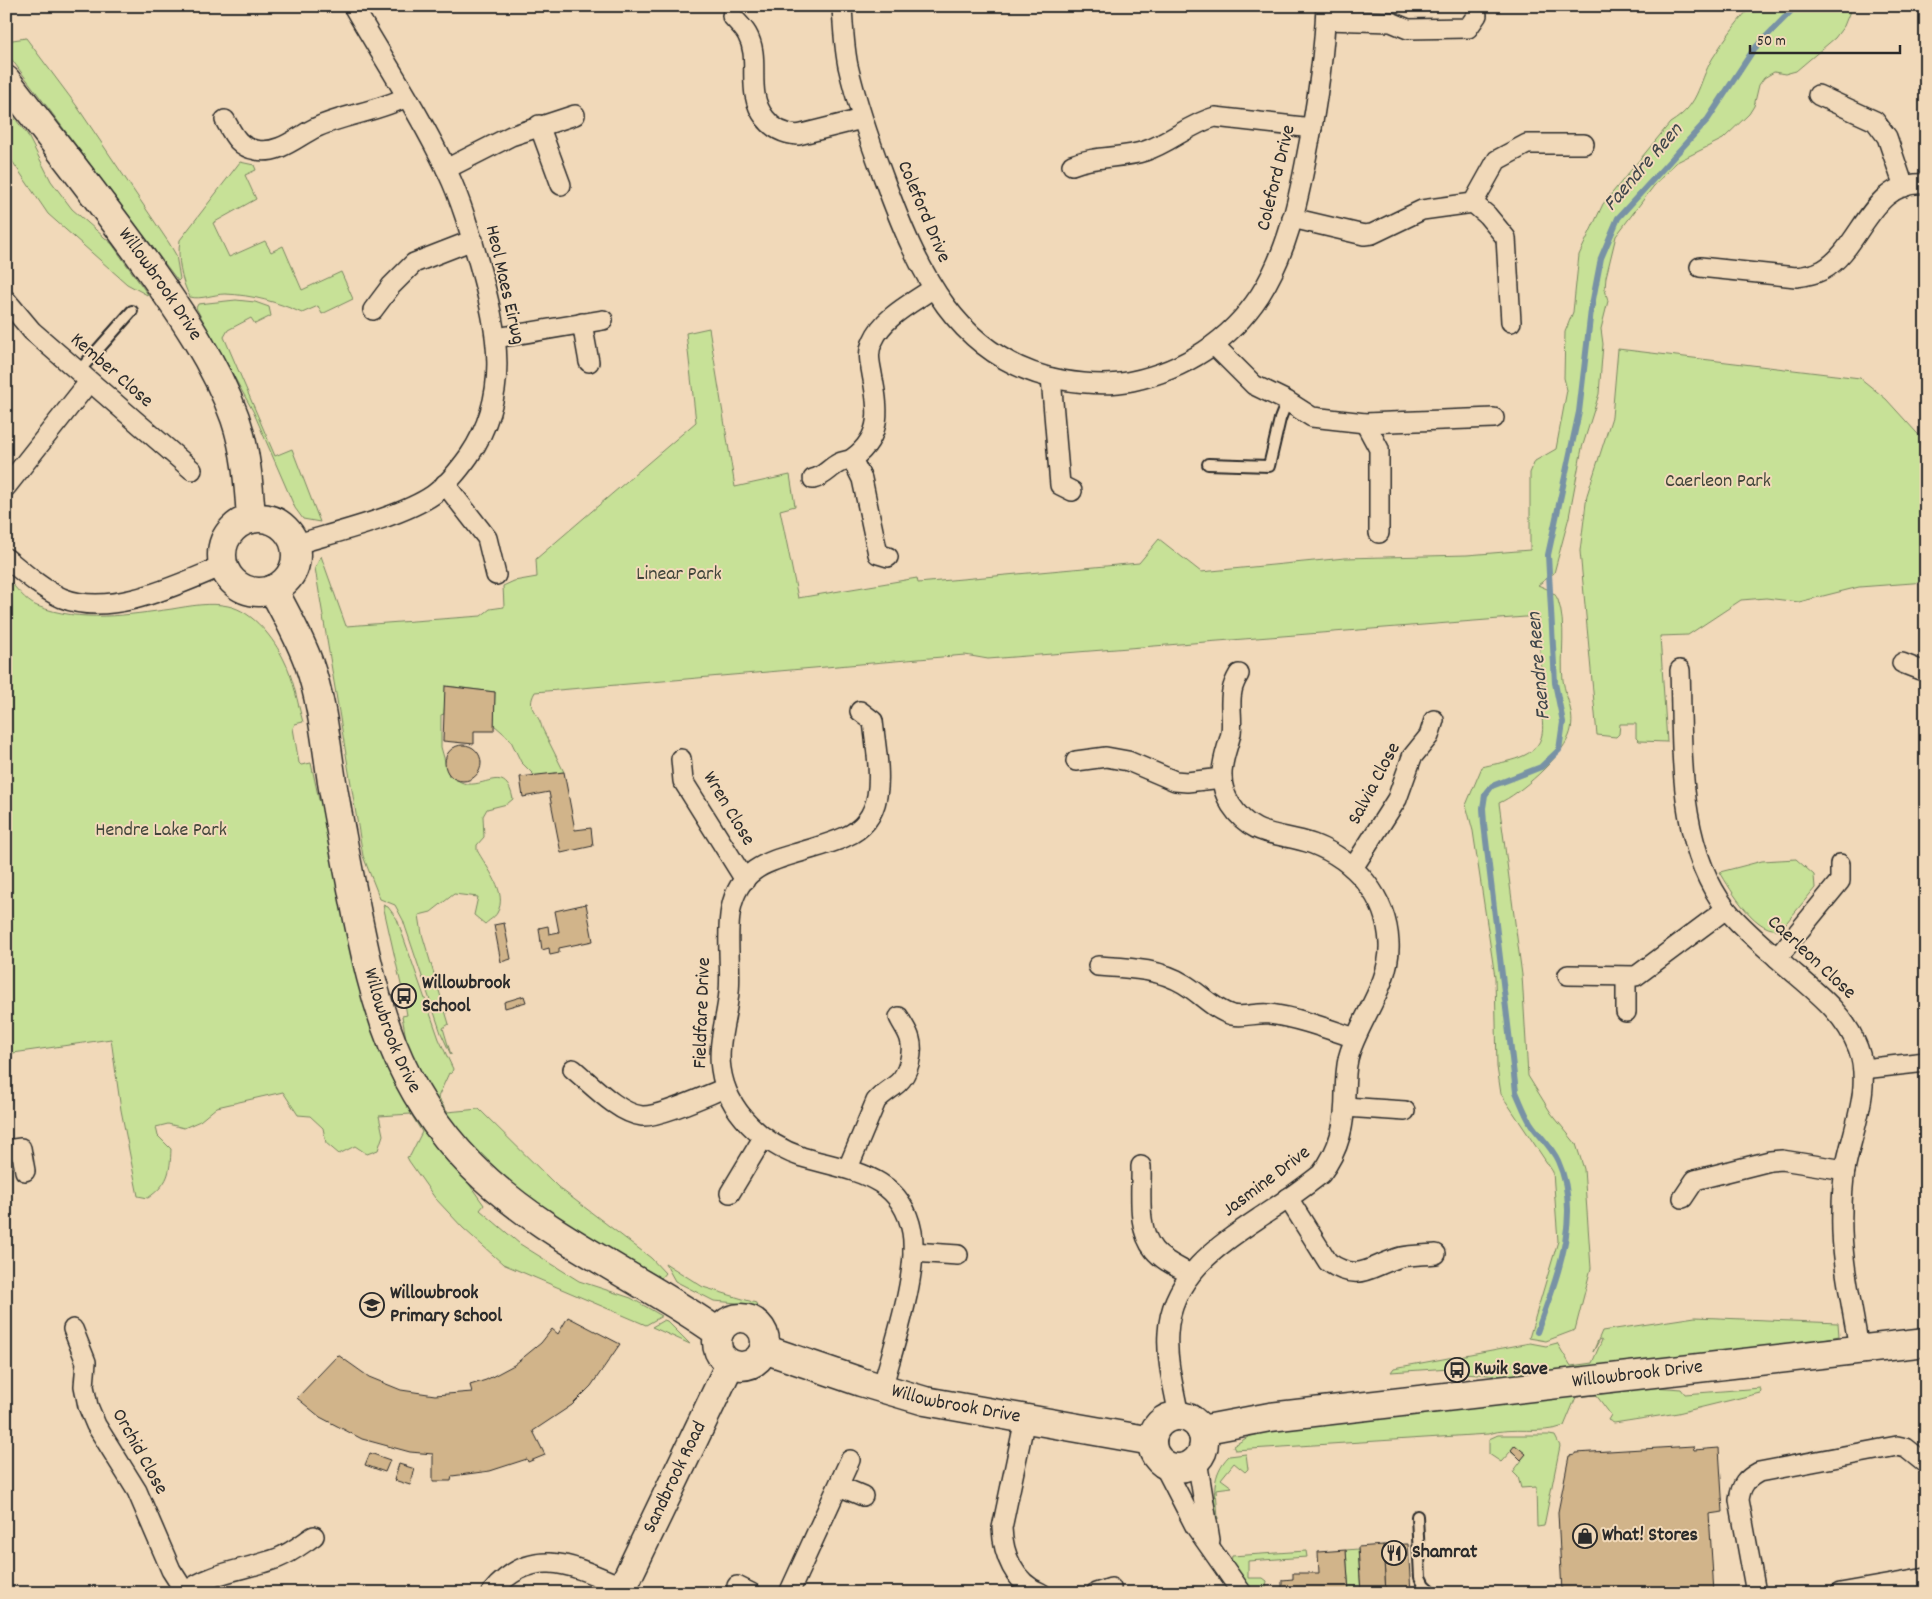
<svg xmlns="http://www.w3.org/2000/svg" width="1932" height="1599" font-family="Dekko,sans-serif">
	<rect width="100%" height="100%" fill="#f1d9b9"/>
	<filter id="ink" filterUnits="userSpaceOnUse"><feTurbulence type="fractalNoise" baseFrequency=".02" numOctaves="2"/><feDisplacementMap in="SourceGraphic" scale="10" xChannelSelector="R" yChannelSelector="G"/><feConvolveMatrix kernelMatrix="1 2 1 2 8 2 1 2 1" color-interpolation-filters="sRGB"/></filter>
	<g filter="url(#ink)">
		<g fill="#c7e197" stroke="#798661">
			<path d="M1752,6H1852L1844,26L1835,38L1796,71L1785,74L1774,72L1764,78L1759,85L1754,106L1749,114L1723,139L1675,163L1653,187L1616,236L1606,277L1605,289L1608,301L1601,329L1603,344L1599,394L1582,448L1569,517L1554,573L1538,585C1546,589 1554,590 1558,600C1567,626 1560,654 1563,680C1566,700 1577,716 1569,736C1561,757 1520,794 1499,803L1522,975L1528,1076L1551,1113L1576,1144L1584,1169L1591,1268L1575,1330L1546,1341L1529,1338L1558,1241L1553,1172L1501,1094L1497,1067L1495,977L1473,831L1466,805L1482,767C1500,762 1534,760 1541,738C1545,727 1540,716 1543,703L1538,616L988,659L965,655L535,692C525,710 539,712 542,728L564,772L535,776L521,762L510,739L494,725L495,692L446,686L444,714L441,715V747L449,776C455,778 462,784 468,784C487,786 506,765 513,799L507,804L487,809L483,816L484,837L477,845V850C486,867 509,893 497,913C495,917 488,921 485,924L474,915L478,897L454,894L431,912L419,915L422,934L449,1024L443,1028L451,1055L441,1033L403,920L395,905L380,899L363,856L315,568L321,556L346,626L481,616L490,609L504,607L503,586L514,581L537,577L536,559L696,422L686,333L709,328L735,487L790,475L795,506L780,510L798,598L917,578L918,583L1139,563L1159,539L1201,572L1345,558L1467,555L1530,550V473L1535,461L1556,449L1567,390L1564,378L1565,332L1573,312L1579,255L1603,204L1670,123C1703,103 1697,80 1716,53C1723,41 1742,15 1752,6Z"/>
			<polygon points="26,38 76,105 169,243 176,255 180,279 178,281 6,52 6,41"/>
			<polygon points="6,107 27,134 51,181 72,209 112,244 149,296 127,284 48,214 6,152"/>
			<path d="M240,162L254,165L256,170L245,175L256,199L213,223L229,257L265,241L271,252L283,246L302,290L341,272L353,299L322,314L318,306L302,313C277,302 253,295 225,294C214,294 201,300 190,297C181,281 177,258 180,240Z"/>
			<polygon points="236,300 255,302 269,307 271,316 255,324 251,318 228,330 224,337 275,456 292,449 320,522 303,519 295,508 253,411 196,308 198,304"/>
			<polygon points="1618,349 1860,378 1886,399 1926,443 1926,582 1859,587 1799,602 1766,598 1741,600 1688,635 1660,636 1667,742 1639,741 1636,738 1636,724 1620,724 1619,734 1616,737 1597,735 1580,551 1587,495 1612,417"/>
			<path d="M6,578C15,586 26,602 37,606C81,623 127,615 172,609C190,606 210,602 228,606C253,611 274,639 284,660C294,679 297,702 303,722L295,724L293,728L299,763L301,765L311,763L319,800L324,801L351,944L454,1163L484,1205L480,1210L520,1244L579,1281L631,1298L662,1316L646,1325L503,1264L463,1228L435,1198L409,1161L407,1157L410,1156L422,1132L411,1114L379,1116L383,1135L378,1150L367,1154L355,1146L339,1154L326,1143L323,1128L310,1116L298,1115L283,1092L217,1107L200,1121L184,1128L168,1124L156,1127L158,1136L171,1149C170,1173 169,1183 148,1198L138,1196L121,1110L111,1039L6,1054Z"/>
			<path d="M1796,859L1814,875L1815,888L1782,928C1758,938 1730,889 1720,872L1762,861Z"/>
			<polygon points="383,905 388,907 397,919 439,1039 453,1069 451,1074 449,1073 438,1097 447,1112 479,1109 558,1187 651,1258 665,1273 661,1278 531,1203 453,1131 410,1061 402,1016 407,1015 405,1004 407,1003 404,989 402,989"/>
			<polygon points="665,1263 703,1287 756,1303 757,1308 748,1304 714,1301 675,1281"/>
			<polygon points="1695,1317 1838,1323 1839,1336 1793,1345 1514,1377 1465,1373 1464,1367 1391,1372 1394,1368 1530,1343 1546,1346 1557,1343 1571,1366 1592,1363 1602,1340 1600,1339 1593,1352 1602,1331"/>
			<polygon points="664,1320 667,1321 690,1344 652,1327"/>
			<path d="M1628,1385L1681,1389L1685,1394L1760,1388L1761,1390L1760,1393L1678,1413L1614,1423L1608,1420L1611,1415L1596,1395L1576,1397L1564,1426C1540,1435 1513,1426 1488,1434L1235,1450L1233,1446L1248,1437L1267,1432Z"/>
			<polygon points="1498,1435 1549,1435 1555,1436 1560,1446 1544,1526 1537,1527 1536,1487 1521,1488 1518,1477 1513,1472 1522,1460 1511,1451 1501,1462 1489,1454 1489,1439"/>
			<path d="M1246,1454L1248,1469L1245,1472L1234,1463L1221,1479L1232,1487L1216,1489L1218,1519H1216C1214,1496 1211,1474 1229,1456Z"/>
			<polygon points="1358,1549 1361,1593 1349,1593 1346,1550"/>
			<polygon points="1306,1551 1307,1557 1248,1561 1248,1578 1263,1578 1267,1581 1265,1593 1252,1593 1231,1563 1232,1556"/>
		</g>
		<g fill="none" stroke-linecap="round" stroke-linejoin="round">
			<path stroke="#7892a5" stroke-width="6" d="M1537,1332C1556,1279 1583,1216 1558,1161C1552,1147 1539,1136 1531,1124C1525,1114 1521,1103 1516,1092L1484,824L1483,808L1485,795L1492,786L1541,767L1559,750L1563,722L1555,683L1548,555L1579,412L1591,310L1601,258L1618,218L1708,119L1754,49L1796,6"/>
		</g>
		<g fill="#d1b48a" stroke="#2b2b2b">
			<polygon points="445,686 495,692 494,731 474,731 474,744 443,741"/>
			<circle cx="463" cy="763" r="18"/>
			<polygon points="564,772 575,830 591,828 593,846 561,853 549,792 523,797 520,777"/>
			<polygon points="586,904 593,941 559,948 559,953 550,955 549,948 542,950 539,928 548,926 549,934 559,932 555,911"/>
			<polygon points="504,923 511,959 501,962 494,925"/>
			<polygon points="404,989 407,1004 402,1005 399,990"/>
			<polygon points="524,996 526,1002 505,1008 504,1002"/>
			<polygon points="568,1317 620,1344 591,1386 572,1405 533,1431 545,1455 528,1462 527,1459 490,1471 452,1476 451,1481 433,1481 433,1454 410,1452 362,1439 320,1417 297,1398 338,1355 369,1377 401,1390 435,1395 472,1392 470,1385 486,1380 514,1365 541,1343 552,1329 558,1334"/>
			<rect x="1450" y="1367" width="15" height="6"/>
			<polygon points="1515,1445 1526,1454 1521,1460 1511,1450"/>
			<polygon points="1693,1446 1694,1450 1719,1448 1723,1512 1709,1514 1714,1593 1562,1593 1558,1512 1569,1456 1575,1455 1575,1453"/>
			<polygon points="370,1453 390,1460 385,1472 365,1465"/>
			<polygon points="399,1464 415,1469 410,1485 394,1480"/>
			<polygon points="1408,1544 1411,1593 1386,1593 1383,1545"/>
			<polygon points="1383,1545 1386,1593 1361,1593 1358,1547"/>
			<polygon points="1346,1550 1349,1593 1282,1593 1282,1580 1293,1579 1293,1573 1319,1573 1318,1552"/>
		</g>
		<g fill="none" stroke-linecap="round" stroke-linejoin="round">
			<defs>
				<g id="lane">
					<polyline points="78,372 132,311"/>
					<polyline points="1208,464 1269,466 1280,419 1287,401"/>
					<polyline points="1417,1516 1420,1577 1424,1585 1433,1593"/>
				</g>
				<g id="street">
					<path d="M842,6C843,26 844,46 848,66C857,105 870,142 884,179C917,269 957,361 1062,380C1085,384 1109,386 1132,381C1184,370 1230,341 1260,295C1287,253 1298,202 1307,154C1317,104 1324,57 1326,6"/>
					<path d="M732,16C737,22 743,27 747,34C762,60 744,91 765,118C773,129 784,134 798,135L862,119"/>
					<polyline points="1326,20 1391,22 1408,29 1468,28 1477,15"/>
					<polyline points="1818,95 1875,121 1887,137 1904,187"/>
					<path d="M225,120C233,134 238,147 256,150C278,155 297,137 315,128C345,114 377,112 406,97"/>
					<polyline points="539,125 561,185"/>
					<path d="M1072,165C1096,155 1121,159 1145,151C1170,143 1189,124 1215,117L1312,128"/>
					<polyline points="446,169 511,136 575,115"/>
					<polyline points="1473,203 1487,215 1506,238 1511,322"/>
					<polyline points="1292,218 1364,235 1372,234 1422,210 1473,203 1497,160 1527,144 1584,144"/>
					<path d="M1700,267L1796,277C1805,276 1815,274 1823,270C1862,248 1871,178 1926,184"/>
					<polyline points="6,300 32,331 192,470"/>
					<polyline points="373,310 391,286 414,263 473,240"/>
					<polyline points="582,323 589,362"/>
					<polyline points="496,338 603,320"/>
					<polyline points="1214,345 1254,385 1287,401 1312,417 1365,423 1494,418"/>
					<polyline points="1051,378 1060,485 1072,491"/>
					<polyline points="1365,423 1379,449 1379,533"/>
					<polyline points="852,459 862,479 878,554 888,557"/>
					<path d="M813,479C825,476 829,468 839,463C843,461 849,461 853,458C884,436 878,406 872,374C870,362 867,353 873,341C883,317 912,303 932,289"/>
					<polyline points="445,484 487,538 496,575"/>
					<polyline points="6,487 89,382"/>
					<path d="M294,545C333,533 401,517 433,495C447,485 459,470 469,456C511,394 498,332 479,264C470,232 461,200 447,171C420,114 384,60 353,6"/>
					<path d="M6,558C23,572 42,589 62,598C112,618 178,584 223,566"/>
					<polyline points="1902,663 1920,670 1926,670"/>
					<path d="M1680,670C1683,749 1676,844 1727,910C1741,927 1759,942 1776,957C1806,985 1843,1008 1858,1048C1873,1088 1852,1130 1845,1170C1843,1183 1842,1197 1842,1211C1840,1257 1852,1304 1859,1349"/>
					<path d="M860,711L873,721C877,762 892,817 845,837C832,843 817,847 804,851C788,856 769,860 755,870C716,897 733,953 729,992C727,1017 717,1044 721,1069C727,1112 763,1144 802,1157C848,1171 901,1173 912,1232C919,1272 893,1348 882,1389"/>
					<polyline points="681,759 683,781 745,880"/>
					<polyline points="1076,761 1106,757 1128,761 1175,781 1187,782 1222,778"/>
					<polyline points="1353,868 1397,799 1412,757 1429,736 1434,720"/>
					<polyline points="1777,958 1840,881 1840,864"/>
					<path d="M1098,966C1126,968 1158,968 1184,984C1200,993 1214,1010 1232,1015C1244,1018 1258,1012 1270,1014C1299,1018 1328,1029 1355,1038"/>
					<polyline points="1568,975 1636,976 1726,909"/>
					<polyline points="1626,977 1626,1012"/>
					<path d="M573,1069C590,1083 619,1114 642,1116C660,1117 707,1095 725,1088"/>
					<polyline points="1863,1069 1926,1062"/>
					<polyline points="1345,1107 1405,1111"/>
					<polyline points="6,1150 21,1148 25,1171"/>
					<path d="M1141,1166C1142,1192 1136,1228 1154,1250C1163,1261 1178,1267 1190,1274"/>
					<path d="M848,1168L876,1101C883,1093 890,1090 898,1083C908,1074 914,1053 910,1039C908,1031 902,1024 899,1017"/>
					<polyline points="730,1193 763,1138"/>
					<path d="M1288,1198L1328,1262C1360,1284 1371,1265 1401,1257C1412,1255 1425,1255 1436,1254"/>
					<polyline points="1683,1198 1695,1180 1770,1161 1782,1160 1845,1170"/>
					<polyline points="913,1252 958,1255"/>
					<polyline points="73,1329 86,1362 84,1386 88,1406 96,1425 137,1491 171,1570 185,1592"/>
					<path d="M1179,1416C1174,1389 1166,1360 1168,1333C1171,1276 1219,1245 1262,1216C1282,1203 1302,1189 1321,1174C1340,1149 1345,1124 1345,1093C1346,1079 1345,1066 1350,1052C1362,1016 1391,982 1389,943C1387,897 1355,860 1313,844C1280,832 1253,839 1231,805C1226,797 1222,787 1222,777C1221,761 1228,748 1231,733C1233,719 1229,704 1232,691C1233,685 1236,679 1239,674"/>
					<path d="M1025,1419L1002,1528C1003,1554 1014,1583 1041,1593"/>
					<polyline points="1197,1460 1210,1540"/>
					<polyline points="1162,1462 1195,1526 1242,1593"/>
					<polyline points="839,1486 863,1496"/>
					<polyline points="737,1586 751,1593"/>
					<path d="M183,1593C216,1570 243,1571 278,1558C291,1553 302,1544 314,1536"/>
					<path d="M491,1593C532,1543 574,1566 623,1587"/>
					<polyline points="789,1593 850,1460"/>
					<polyline points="1096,1593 1111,1588"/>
					<path d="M1756,1593L1739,1500C1741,1485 1746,1479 1759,1472L1897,1446L1906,1448L1926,1464"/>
					<polyline points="1840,1593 1926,1578"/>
				</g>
				<g id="secondary">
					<path id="s1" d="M6,80C53,141 101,201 146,264C180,312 215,362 235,418C246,450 249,485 251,519"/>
					<circle cx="259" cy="555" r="37"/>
					<path id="s2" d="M273,589C285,613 300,638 309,664C322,701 326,743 332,782C339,823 347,863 355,904C375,1006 396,1088 471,1165C542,1237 638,1275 719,1333"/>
					<circle cx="741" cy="1342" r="24"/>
					<path id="s3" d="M764,1349L861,1382L925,1401L1152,1441"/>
					<circle cx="1178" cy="1442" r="26"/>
					<path id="s4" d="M1201,1430L1270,1417L1926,1342"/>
					<path id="s5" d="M620,1593L730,1364"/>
				</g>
			</defs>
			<use href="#lane" stroke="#2b2b2b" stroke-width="14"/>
			<use href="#street" stroke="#2b2b2b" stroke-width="22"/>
			<use href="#secondary" stroke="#2b2b2b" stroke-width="31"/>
			<use href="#lane" stroke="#f1d9b9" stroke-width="10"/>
			<use href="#street" stroke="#f1d9b9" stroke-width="19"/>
			<use href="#secondary" stroke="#f1d9b9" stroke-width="28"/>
		</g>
	</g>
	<defs>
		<symbol id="bus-ring" viewBox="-11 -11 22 22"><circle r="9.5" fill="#f1d9b9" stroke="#2b2b2b" stroke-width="1.5"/><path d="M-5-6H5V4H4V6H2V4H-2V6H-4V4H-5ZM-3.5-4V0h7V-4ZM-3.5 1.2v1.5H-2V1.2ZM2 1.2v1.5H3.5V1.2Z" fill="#2b2b2b"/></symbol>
		<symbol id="school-ring" viewBox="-11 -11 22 22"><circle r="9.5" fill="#f1d9b9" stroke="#2b2b2b" stroke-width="1.5"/><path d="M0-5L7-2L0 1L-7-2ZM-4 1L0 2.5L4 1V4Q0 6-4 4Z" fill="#2b2b2b"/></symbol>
		<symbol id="shop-ring" viewBox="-11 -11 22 22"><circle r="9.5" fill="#f1d9b9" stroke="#2b2b2b" stroke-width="1.5"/><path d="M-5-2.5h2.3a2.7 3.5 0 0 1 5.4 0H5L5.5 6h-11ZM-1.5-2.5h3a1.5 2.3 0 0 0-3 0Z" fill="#2b2b2b"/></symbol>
		<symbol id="restaurant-ring" viewBox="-11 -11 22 22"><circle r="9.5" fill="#f1d9b9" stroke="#2b2b2b" stroke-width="1.5"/><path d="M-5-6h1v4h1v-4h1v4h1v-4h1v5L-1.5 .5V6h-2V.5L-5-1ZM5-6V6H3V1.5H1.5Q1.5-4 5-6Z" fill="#2b2b2b"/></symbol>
	</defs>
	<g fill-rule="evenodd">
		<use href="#bus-ring" x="390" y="982" width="28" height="28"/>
		<use href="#school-ring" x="358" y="1291" width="28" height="28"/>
		<use href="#bus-ring" x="1443" y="1356" width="28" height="28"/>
		<use href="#shop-ring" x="1571" y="1522" width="28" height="28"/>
		<use href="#restaurant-ring" x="1380" y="1539" width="28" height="28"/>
	</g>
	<g text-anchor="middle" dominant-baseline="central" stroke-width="4" stroke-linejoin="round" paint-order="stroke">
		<g font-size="20" fill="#2b2b2b" stroke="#f1d9b9">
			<text transform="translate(1277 178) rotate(-76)">Coleford Drive</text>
			<text transform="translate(923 212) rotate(67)">Coleford Drive</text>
			<text stroke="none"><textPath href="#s1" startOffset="256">Willowbrook Drive</textPath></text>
			<text transform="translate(504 285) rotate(77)">Heol Maes Eirwg</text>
			<text transform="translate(111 371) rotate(41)">Kember Close</text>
			<text transform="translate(1375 784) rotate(-62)">Salvia Close</text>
			<text transform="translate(728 809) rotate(59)">Wren Close</text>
			<text transform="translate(1811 958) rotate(43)">Caerleon Close</text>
			<text transform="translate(703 1013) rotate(-88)">Fieldfare Drive</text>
			<text stroke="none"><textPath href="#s2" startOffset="460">Willowbrook Drive</textPath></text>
			<text transform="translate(1267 1182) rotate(-37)">Jasmine Drive</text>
			<text stroke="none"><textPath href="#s4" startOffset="440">Willowbrook Drive</textPath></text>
			<text stroke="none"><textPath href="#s3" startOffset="200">Willowbrook Drive</textPath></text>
			<text transform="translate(139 1452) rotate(61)">Orchid Close</text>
			<text stroke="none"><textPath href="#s5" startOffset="128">Sandbrook Road</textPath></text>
		</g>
		<g font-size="20" fill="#42463b" stroke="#f1d9b9">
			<text x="1718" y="482">Caerleon Park</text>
			<text x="679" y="575">Linear Park</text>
			<text x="161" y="831">Hendre Lake Park</text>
		</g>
		<g font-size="20" font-weight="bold" fill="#2b2b2b" stroke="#f1d9b9" text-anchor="start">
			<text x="422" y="984">Willowbrook<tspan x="422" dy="23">School</tspan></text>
			<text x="390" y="1294">Willowbrook<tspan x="390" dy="23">Primary School</tspan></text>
			<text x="1474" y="1370">Kwik Save</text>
			<text x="1602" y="1536">What! Stores</text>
			<text x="1412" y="1553">Shamrat</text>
		</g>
		<g font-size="21" font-style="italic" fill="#3e454a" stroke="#f1d9b9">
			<text transform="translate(1644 168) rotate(-49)">Faendre Reen</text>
			<text transform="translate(1540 666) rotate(-95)">Faendre Reen</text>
		</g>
	</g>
	<rect width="1932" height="1599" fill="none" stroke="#f1d9b9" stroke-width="25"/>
	<rect x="12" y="12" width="1907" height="1574" fill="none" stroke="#2b2b2b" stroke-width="2" filter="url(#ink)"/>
	<path d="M1750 45v8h150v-8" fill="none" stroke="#2b2b2b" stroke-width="2.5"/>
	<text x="1757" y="45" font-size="15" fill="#2b2b2b" stroke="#f1d9b9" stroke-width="4" paint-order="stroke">50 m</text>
</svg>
